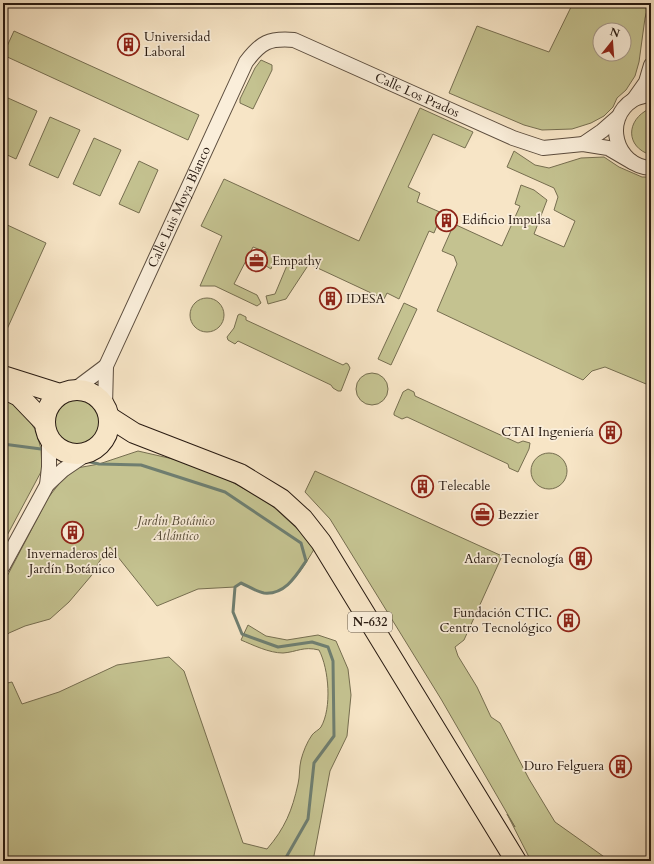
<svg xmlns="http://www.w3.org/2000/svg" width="654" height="864" font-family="Cardo,serif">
	<rect width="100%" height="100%" fill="#f7e5c6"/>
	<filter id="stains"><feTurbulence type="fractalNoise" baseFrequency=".005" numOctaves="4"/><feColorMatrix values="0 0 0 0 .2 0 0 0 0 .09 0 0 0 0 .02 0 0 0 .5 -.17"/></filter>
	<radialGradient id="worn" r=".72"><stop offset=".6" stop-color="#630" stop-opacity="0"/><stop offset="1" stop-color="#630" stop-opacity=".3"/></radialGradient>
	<g fill="#c4c290" stroke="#766e50" fill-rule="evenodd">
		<path d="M573,3H649L645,18L639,62L635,76L626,90L617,98L613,107L604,116L591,123L572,129L542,130L524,125L449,93L477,26L549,52ZM600,30H624V54H600Z"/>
		<polygon points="14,31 199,115 188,140 3,55"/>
		<polygon points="261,60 272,65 272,70 253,109 240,103 240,99 255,68"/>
		<polygon points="8,98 37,111 16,159 3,153 3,110"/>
		<polygon points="420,108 473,132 465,148 433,134 408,187 420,193 417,202 442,213 434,233 429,231 399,299 387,293 384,299 309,264 286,299 268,304 266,296 275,294 288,263 275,257 271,269 263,264 266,252 253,247 234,284 257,295 261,303 257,306 215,286 200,286 222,236 201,226 224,179 359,241"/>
		<path d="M649,109H651V155C625,147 626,120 649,109Z"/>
		<polygon points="50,117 80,130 58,178 29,165"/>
		<polygon points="94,138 121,150 100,196 73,184"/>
		<polygon points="514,151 535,165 549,168 581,158 604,157 619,167 642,177 651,177 651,386 605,367 592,371 583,380 437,311 457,264 454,256 442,251 454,224 502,246 520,206 515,204 521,185 534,190 547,200 534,234 564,247 575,221 554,210 558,197 554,188 507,167"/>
		<polygon points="139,161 158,170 139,213 119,204"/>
		<polygon points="3,223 46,243 3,338"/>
		<circle cx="207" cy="315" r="17"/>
		<polygon points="404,303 417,309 391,365 378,359"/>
		<polygon points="240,314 246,317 246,320 343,365 346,363 348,364 350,368 341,391 338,391 333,388 331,385 238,341 235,344 228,340 227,337 234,328 238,315"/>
		<circle cx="372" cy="389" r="16"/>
		<polygon points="408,389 414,392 415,396 518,443 523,441 530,443 529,449 518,472 509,468 508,464 407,417 402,419 394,415 394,413 403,392"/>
		<path d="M83,390C99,395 99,398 104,413C105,417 109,423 109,427C109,432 106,438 103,441C89,459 66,458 51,441C40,428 45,405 59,395C64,391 76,391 83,390Z"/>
		<polygon points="3,398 16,405 27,417 36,431 41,449 42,470 3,543"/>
		<path d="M138,451L173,459L217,474L267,501L316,546C305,564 289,596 264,593C257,592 248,586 241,583L235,587L198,589L157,606L110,547L99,562L91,576L69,602L50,619L25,626L9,633L3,639V584L48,498L62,480L77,468L99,464Z"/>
		<circle cx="549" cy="471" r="18"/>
		<polygon points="315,471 502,556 464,640 455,647 458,656 477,687 491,717 500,723 529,779 555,822 610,861 532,861 530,859 507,814 515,827 441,699 330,519 305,492"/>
		<path d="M248,625L266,636L287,640L318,635L336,641L348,669L351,695L347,736L330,771L313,861H3V684L12,682L22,704L59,692L117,665L169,657L184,671L243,843L267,849C285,828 292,811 298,784C300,776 299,768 301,760C303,752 307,742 312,735C314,732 319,730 321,727C332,708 329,669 319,650C303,646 297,652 283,653C269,653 253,645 241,640Z"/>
	</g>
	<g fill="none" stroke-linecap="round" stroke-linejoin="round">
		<g stroke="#6f7e70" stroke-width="3">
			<polyline points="3,444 41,449"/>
			<path d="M86,461L99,464L141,465L225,492L301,543L306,561C296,576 285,595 264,593C257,592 248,586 241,583L235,587L233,612L242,634L278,647L312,642L328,647L333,661L334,736L314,763L308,819L284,861"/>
		</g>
		<defs>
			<g id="minor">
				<path d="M651,94C645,96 638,97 633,100C603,119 615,166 651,168"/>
				<polyline points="634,99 646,82 651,65"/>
				<polyline points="583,144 602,131 618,117"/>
				<polyline points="74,390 106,366"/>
				<path id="s1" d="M105,406L106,366L246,62C261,42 269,38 294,40L513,138L543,148L583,144L608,148L632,162"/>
				<polyline points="47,485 49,467 49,438"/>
				<polyline points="3,566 47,485 63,470 88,453"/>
			</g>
			<g id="highway">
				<polyline points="3,376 60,394"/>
				<polyline points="3,388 19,396 44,422"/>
				<circle cx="77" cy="422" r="32"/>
				<polyline points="109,417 134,433 240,474 281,499 303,519 321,542 516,861"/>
			</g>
		</defs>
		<use href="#minor" stroke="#5c4d3e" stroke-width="16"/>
		<use href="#highway" stroke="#281a11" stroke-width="22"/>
		<use href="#minor" stroke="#faeeda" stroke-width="14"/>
		<use href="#highway" stroke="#f7e5c6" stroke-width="20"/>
	</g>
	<defs>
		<symbol id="building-ring" viewBox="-11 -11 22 22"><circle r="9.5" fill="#faeeda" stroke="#8f2418" stroke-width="1.5"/><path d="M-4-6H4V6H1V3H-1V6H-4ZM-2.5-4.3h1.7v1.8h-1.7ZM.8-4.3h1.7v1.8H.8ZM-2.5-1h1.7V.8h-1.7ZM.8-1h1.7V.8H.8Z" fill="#8f2418"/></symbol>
		<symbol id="office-ring" viewBox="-11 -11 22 22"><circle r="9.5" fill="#faeeda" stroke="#8f2418" stroke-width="1.5"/><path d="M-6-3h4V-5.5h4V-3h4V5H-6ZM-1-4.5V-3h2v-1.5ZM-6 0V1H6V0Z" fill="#8f2418"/></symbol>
	</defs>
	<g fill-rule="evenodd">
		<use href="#building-ring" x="116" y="32" width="25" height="25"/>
		<use href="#building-ring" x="434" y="208" width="25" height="25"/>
		<use href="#office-ring" x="244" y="248" width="25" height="25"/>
		<use href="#building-ring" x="318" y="286" width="25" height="25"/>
		<use href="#building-ring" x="598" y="420" width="25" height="25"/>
		<use href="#building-ring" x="410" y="474" width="25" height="25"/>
		<use href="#office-ring" x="470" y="502" width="25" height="25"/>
		<use href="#building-ring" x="60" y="520" width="25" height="25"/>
		<use href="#building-ring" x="568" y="546" width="25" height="25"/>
		<use href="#building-ring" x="556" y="608" width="25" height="25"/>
		<use href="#building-ring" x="608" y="754" width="25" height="25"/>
	</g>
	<g text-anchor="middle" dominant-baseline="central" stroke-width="3.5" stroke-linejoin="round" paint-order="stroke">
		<rect fill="#faeeda" stroke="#675a4d" stroke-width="1" x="348" y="612" width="44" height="20" rx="3"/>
		<g font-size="12" font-weight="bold" fill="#281a11">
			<text x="370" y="622">N-632</text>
		</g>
		<g font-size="13" fill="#281a11" stroke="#faeeda" text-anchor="start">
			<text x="144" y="37">Universidad<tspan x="144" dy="15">Laboral</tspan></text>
			<text x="462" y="220">Edificio Impulsa</text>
			<text x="272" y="261">Empathy</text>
			<text x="346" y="299">IDESA</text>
			<text x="594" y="432" text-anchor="end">CTAI Ingeniería</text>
			<text x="438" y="486">Telecable</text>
			<text x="498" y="515">Bezzier</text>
			<text x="72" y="554" text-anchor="middle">Invernaderos del<tspan x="72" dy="15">Jardín Botánico</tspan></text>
			<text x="564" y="559" text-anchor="end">Adaro Tecnología</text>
			<text x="552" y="613" text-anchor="end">Fundación CTIC.<tspan x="552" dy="15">Centro Tecnológico</tspan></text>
			<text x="604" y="766" text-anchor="end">Duro Felguera</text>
		</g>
		<g font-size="13" fill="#281a11" stroke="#faeeda">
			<text stroke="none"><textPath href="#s1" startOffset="566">Calle Los Prados</textPath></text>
			<text stroke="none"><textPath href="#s1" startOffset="215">Calle Luis Moya Blanco</textPath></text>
		</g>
		<g font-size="13" font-style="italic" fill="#574c37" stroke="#faeeda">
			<text x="176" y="521">Jardín Botánico<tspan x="176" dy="15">Atlántico</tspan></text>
		</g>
	</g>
	<rect width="654" height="864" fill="none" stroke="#f7e5c6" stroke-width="16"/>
	<rect x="4" y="4" width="646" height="856" fill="none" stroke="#281a11" stroke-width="2"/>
	<rect x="8" y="8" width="638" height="848" fill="none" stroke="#281a11"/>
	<g transform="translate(612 42) rotate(17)"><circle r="19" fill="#faeeda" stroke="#a6998a"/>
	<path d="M0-3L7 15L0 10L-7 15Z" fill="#8f2418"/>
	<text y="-6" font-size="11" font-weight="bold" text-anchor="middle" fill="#281a11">N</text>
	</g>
	<rect width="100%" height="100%" filter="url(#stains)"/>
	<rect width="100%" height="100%" fill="url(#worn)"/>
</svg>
